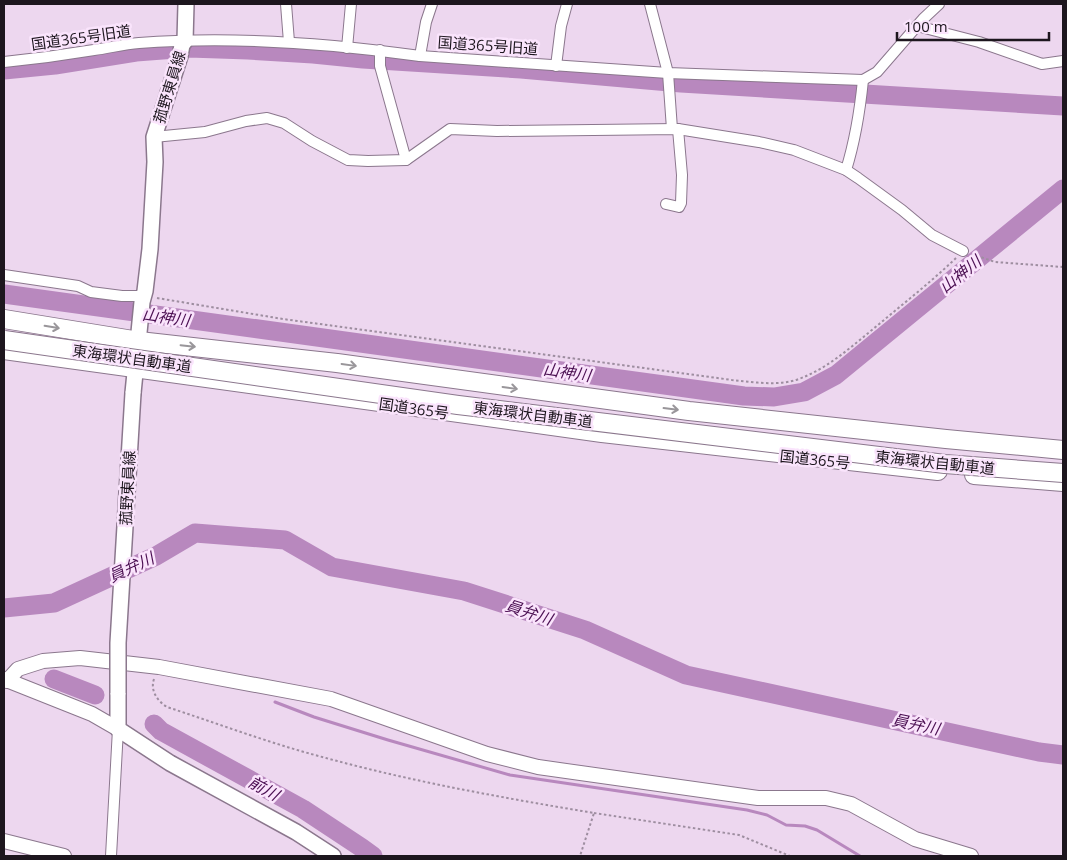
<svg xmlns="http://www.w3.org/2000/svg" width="1067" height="860" font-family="'Open Sans','Noto Sans JP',sans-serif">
	<rect width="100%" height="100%" fill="#edd7ef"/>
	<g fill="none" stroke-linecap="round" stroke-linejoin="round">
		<polyline stroke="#b888be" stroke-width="3" points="275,702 314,717 388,740 510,775 747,810 767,815 786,825 805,826 817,830 860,856"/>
		<g stroke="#b888be" stroke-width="19">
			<polyline points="4,70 55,65 136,52 189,48 248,50 313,54 363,59 521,69 681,83 1063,106"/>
			<polyline points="4,294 744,396 774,397 804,392 836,375 1063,189"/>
			<polyline points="4,608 54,603 156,556 195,533 285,540 332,567 464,591 585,630 686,675 1039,752 1063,755"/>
			<polyline points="54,679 95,695"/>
			<polyline points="154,724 161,731 303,809 362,848 373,856"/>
		</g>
		<defs>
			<g id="street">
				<polyline points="286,4 289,42"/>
				<polyline points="650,4 668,73 672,129"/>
				<polyline points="917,26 979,42 1042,64 1063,61"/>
				<polyline points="347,48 351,4"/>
				<polyline points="380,50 380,66 406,160"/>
				<polyline points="420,56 426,22 432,4"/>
				<path d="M4,62C34,59 64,55 94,50C109,48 124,44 139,43C232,36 328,43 420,56L668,73L863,80L877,72L923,19L939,4"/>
				<polyline points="556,66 561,26 567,4"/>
				<polyline points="154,137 205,132 246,121 267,118 284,123 312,141 348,160 368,161 406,160 450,129 497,131 678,129 759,142 794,150 846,170 858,178 902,210 932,235 963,251"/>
				<path d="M846,170C855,141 860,110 863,80"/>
				<polyline points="666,204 679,207 681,203 682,175 678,129"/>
				<polyline points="4,275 78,286 91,292 122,296 143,296"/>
				<polyline points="111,856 118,729"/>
			</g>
			<g id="secondary">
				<polyline points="4,679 92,714 118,729"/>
				<polyline points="7,681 18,669 43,661 80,658 159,667 331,699 487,754 538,767 758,798 826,798 851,804 915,839 971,856"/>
				<polyline points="4,841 64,856"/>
			</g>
			<g id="primary">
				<polyline points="133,393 142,302 145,291 150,249 155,162 154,137 180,56 182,45 185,41 186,4"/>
				<polyline points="118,693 118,729 170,763 296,832 333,856"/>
			</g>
			<g id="highway">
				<polyline points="4,319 139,341 337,363 689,411 946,439 1063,450"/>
				<polyline points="4,350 602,433 938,471"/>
				<polyline points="974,475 1063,482"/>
			</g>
		</defs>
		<use href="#street" stroke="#8b778d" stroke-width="12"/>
		<use href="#secondary" stroke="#8b778d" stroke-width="16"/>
		<use href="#primary" stroke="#8b778d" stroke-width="18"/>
		<use href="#highway" stroke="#8b778d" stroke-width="20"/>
		<g stroke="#9e8ea0" stroke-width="2" stroke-dasharray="2.5 2.5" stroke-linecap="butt">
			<polyline points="972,254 995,262 1063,267"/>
			<path d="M157,298L283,319L732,380C753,382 775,386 796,380C828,369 852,346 878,325C904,303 931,282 956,258"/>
			<path d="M154,679C150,690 157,701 167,707C219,724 272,744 326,758C414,782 504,798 594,813L580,856"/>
			<polyline points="594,813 739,835 790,856"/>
		</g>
		<use href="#street" stroke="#fff" stroke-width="10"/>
		<use href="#secondary" stroke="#fff" stroke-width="14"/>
		<use href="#primary" stroke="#fff" stroke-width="15"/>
		<use href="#highway" stroke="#fff" stroke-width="18"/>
		<defs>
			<polyline id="primary-bridge" points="118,693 118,643 133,393"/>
			<polyline id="highway-bridge" points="4,340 458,405 945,464 1063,473"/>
		</defs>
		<use href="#primary-bridge" stroke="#8b778d" stroke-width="18" stroke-linecap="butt"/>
		<use href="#highway-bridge" stroke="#8b778d" stroke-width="20" stroke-linecap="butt"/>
		<use href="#primary-bridge" stroke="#fff" stroke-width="15"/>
		<use href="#highway-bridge" stroke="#fff" stroke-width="18"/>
	</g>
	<defs><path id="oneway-shaft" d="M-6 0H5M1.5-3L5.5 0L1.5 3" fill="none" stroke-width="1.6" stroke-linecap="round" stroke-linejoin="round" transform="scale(1.25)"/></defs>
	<g stroke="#99969a">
		<use href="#oneway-shaft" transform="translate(52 327) rotate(9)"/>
		<use href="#oneway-shaft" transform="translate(188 346) rotate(6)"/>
		<use href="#oneway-shaft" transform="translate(349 365) rotate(8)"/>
		<use href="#oneway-shaft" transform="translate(510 388) rotate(8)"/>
		<use href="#oneway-shaft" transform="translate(671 409) rotate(7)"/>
	</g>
	<g text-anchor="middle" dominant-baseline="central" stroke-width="5" stroke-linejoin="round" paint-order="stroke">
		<g font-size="15" fill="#1d161e" stroke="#fae4fc">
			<text transform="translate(81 37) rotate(-8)">国道365号旧道</text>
			<text transform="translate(488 45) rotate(4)">国道365号旧道</text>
			<text transform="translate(169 87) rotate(-73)">菰野東員線</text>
			<text transform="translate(132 358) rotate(8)">東海環状自動車道</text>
			<text transform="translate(414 408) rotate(8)">国道365号</text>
			<text transform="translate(533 414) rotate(7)">東海環状自動車道</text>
			<text transform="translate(815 459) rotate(6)">国道365号</text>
			<text transform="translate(935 462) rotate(6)">東海環状自動車道</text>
			<text transform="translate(127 488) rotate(-87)">菰野東員線</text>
		</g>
		<g font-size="16" font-style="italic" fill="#4b0f52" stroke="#fae4fc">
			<text transform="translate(960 274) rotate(-39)">山神川</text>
			<text transform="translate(166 317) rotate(8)">山神川</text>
			<text transform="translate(567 372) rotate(8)">山神川</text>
			<text transform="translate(131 567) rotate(-25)">員弁川</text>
			<text transform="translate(529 612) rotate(18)">員弁川</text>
			<text transform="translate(916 724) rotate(12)">員弁川</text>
			<text transform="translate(264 788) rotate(29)">前川</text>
		</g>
	</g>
	<rect width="1067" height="860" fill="none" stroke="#1d161e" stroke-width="10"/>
	<path d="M897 32v8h152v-8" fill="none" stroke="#1d161e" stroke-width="2.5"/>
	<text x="904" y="32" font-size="15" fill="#1d161e" stroke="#fae4fc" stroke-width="4" paint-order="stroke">100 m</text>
</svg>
